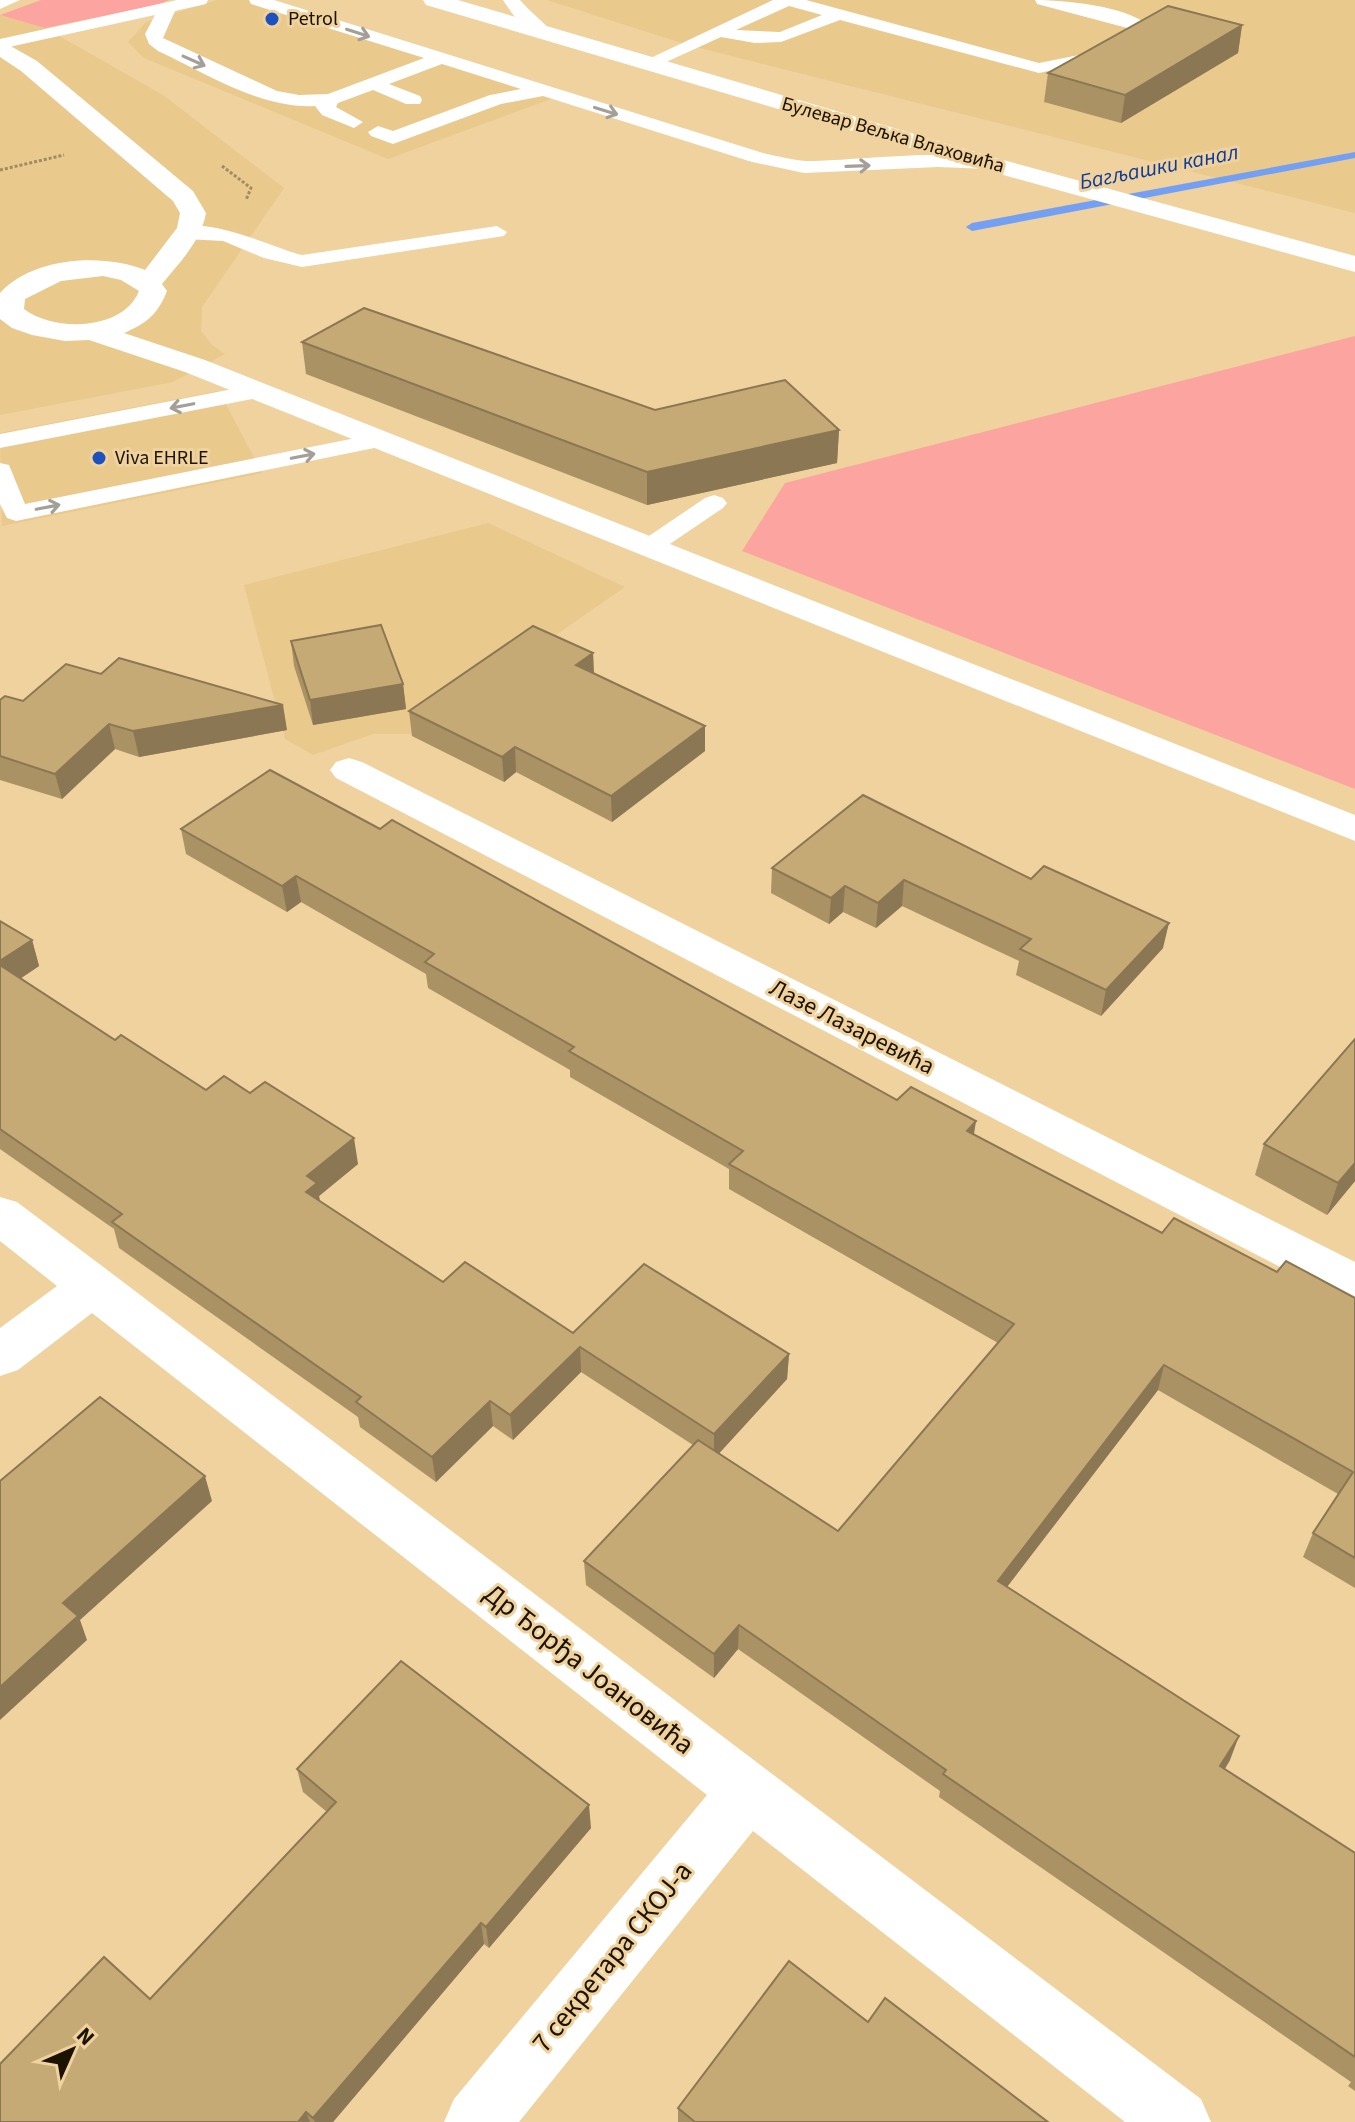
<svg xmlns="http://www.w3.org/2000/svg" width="1355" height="2122" font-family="'Source Sans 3',sans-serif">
	<rect width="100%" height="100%" fill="#efd29d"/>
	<g fill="#e9c98c">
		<polygon points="217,0 263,0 559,96 388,159 144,58 128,42 146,22"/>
		<polygon points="547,0 1355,0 1355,213 688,45"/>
		<polygon points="0,15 45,28 163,95 284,188 202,307 201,331 211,344 225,354 173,382 0,415"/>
		<polygon points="219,391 262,473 2,526 0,433"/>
		<polygon points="488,523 625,587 413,734 373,734 313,755 285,739 244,585"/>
	</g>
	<g fill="#fca4a0">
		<polygon points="41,0 169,0 157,5 45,28 0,15"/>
		<polygon points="1355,336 1355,789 742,551 785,483"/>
	</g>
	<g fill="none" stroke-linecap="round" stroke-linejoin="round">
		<polygon fill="#739ff4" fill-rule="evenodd" points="1355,152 1355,158 972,231 966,227 972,223"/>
		<g stroke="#a18b63" stroke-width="3" stroke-dasharray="3 2" stroke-linecap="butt">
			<polyline points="222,166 251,188 246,200"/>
			<polyline points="0,170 64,155"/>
		</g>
		<g fill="#fff" fill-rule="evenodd">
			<polygon points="0,0 20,0 0,9"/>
			<path d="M177,0H208L206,4L175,11L163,38L277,91L299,95L328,94L424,58L251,4L249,0H274L763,153C777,156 792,160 806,161C837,162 981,145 997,163L987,169L938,167L804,173L752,162L543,96L501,104L393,144L371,136L368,132L378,126L393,131L490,95L521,89L442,64L389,84L420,96L422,100L420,104H406L373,90L338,103L336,107L363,122L354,128L322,115L315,106C260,109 206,73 158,51L149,44L145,34L155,15L0,49V39Z"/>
			<path d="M503,0H520C530,12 543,21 553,33L550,37C529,41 513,15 503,0Z"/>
			<path d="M773,0H806L1039,63L1084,54L1131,33V29L1037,4L1035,0C1063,0 1128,6 1149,26L1145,40L1097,61L1039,73L840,20L781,42L755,43L721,37L653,68L647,69L638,64ZM789,6L822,15L780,32L736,30Z"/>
			<path d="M497,226L507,232L504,236L302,267L264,258L223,241L186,239L176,233C196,210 276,249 302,255Z"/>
			<polygon points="259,384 267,386 271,391 267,396 0,448 0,434"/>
			<polygon points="381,433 389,435 393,440 389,445 16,521 7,518 0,504 0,463 9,465 25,504"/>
			<polygon points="714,495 723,498 727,503 723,508 658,552 640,552 636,547 640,542 705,498"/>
		</g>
		<g fill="#fff" fill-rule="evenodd">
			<path d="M0,40L37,61L193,191L206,213C201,241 180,262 162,284L167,291C158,314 147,323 124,333L205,360L1355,815V841L185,372L89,340L65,341L32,335L12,328L0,319V293C33,257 102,253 145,270L177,228L180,213L173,201L21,71L0,57ZM103,276L121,280L139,291C123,331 54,332 24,309L25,299L61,281Z"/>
			<polygon points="349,758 362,762 1355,1262 1355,1303 1338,1297 336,778 330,770 336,762"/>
			<polygon points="0,1197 17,1202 110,1272 1201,2099 1211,2122 1125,2122 753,1831 519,2122 444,2122 454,2099 707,1795 92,1313 18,1370 0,1376 0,1328 57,1286 0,1241"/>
		</g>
		<polygon fill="#fff" fill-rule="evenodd" points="423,0 458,0 996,158 1355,256 1355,272 978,168 426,5"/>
	</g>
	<g fill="#aa9265">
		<polygon points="1242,25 1238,53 1121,123 1044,102 1048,73"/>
		<polygon points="302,342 655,410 839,430 837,463 647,505 306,374"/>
		<polygon points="291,641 403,684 406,709 313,725 294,666"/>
		<polygon points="593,653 594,673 705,751 612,822 516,772 504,782 412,736 409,711"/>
		<polygon points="0,700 23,701 287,730 139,757 115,749 62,799 0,780"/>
		<polygon points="863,795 1163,948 1101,1016 1016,975 1019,961 902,906 876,928 843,912 829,924 771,893 772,868"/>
		<polygon points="181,829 380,829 897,1100 974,1134 1162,1233 1355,1298 1355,1588 1303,1557 1313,1533 1338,1494 1158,1390 1007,1587 1230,1760 1225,1769 1355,1853 1355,2091 1348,2086 1351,2082 939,1797 940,1791 738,1649 714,1678 586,1585 584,1561 693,1445 581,1372 513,1440 493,1426 436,1482 360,1427 358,1417 119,1248 114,1229 0,1149 0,921 32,940 39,966 21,978 115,1040 206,1090 358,1164 319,1196 320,1201 443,1282 573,1333 789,1354 787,1379 719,1453 838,1531 998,1343 729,1189 729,1169 570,1077 570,1070 428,988 426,974 301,902 287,912 186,854"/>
		<polygon points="1264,1144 1355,1181 1327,1215 1255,1175"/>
		<polygon points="297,1769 591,1828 489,1948 484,1944 333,2122 0,2122 150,1999 327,1812 303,1792"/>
		<polygon points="868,2022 1048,2122 678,2122 678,2108"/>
	</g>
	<g fill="#8b7753">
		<polygon points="1242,25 1238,53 1121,123 1125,95"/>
		<polygon points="839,430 837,463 647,505 647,472"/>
		<polygon points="593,653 594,678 576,665"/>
		<polygon points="403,684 406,709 313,725 310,700"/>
		<polygon points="283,705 287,730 139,757 133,731"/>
		<polygon points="109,724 115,749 62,799 55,774"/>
		<polygon points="705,726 705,751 612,822 611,796"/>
		<polygon points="515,747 516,772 504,782 502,757"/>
		<polygon points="296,876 301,902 287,912 282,886"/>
		<polygon points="904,880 902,906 876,928 878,903"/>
		<polygon points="845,886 843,912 829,924 831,898"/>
		<polygon points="1169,923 1163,948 1101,1016 1106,990"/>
		<polygon points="32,940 39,966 5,989 0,972 0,961"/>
		<polygon points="976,1121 972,1147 967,1131"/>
		<polygon points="354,1138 358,1164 319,1196 321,1209 306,1192 307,1176"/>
		<polygon points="1355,1163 1355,1181 1327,1215 1338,1183"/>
		<polygon points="580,1347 581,1372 513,1440 510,1415"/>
		<polygon points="789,1354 787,1379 714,1459 714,1434"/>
		<polygon points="1164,1365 1158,1390 993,1605 998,1581"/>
		<polygon points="490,1401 493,1426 436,1482 432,1457"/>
		<polygon points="205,1476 212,1501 80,1620 87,1640 0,1720 0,1687 63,1603"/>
		<polygon points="739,1625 738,1649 714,1678 714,1654"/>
		<polygon points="1239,1736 1230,1760 1212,1789 1220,1766"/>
		<polygon points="589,1805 591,1828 489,1948 486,1927"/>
		<polygon points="481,1923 484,1944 333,2122 315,2122 313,2118"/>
		<polygon points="306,2112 310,2122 298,2122"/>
	</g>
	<g fill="#c6aa76" stroke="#8b7753" stroke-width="2">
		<polygon points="1168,6 1242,25 1125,95 1048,73"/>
		<polygon points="364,308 655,410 785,380 839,430 647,472 302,342"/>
		<polygon points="381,625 403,684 310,700 291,641"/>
		<polygon points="533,626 593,653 576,665 705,726 611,796 515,747 502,757 409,711"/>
		<polygon points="119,658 283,705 133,731 109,724 55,774 0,756 0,700 5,696 23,701 66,664 101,674"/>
		<polygon points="270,770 380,829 392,820 897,1100 911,1087 976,1121 967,1131 1162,1233 1174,1218 1277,1272 1286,1261 1355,1298 1355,1558 1313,1533 1353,1472 1164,1365 998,1581 1239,1736 1220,1766 1355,1853 1355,2057 943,1774 946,1770 739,1625 714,1654 584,1561 698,1440 838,1531 1014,1324 729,1164 743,1151 569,1051 574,1047 425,962 434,954 296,876 282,886 181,829"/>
		<polygon points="863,795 1031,879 1044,866 1169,923 1106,990 1020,949 1031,939 904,880 878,903 845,886 831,898 772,868"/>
		<polygon points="0,921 32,940 0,961"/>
		<polygon points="0,965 115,1040 121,1035 206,1090 224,1076 250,1093 265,1082 354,1138 307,1176 317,1183 306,1192 443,1282 465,1262 573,1333 644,1264 789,1354 714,1434 580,1347 510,1415 490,1401 432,1457 356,1402 361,1397 112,1222 122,1214 0,1129"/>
		<polygon points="1355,1039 1355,1163 1338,1183 1264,1144"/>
		<polygon points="100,1397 205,1476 63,1603 78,1616 0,1687 0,1481"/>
		<polygon points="401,1661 589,1805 486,1927 481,1923 313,2118 306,2112 298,2122 0,2122 0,2064 104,1957 150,1999 336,1802 297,1769"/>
		<polygon points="789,1961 868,2022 885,1998 1048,2122 695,2122 678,2108"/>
	</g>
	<defs><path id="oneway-shaft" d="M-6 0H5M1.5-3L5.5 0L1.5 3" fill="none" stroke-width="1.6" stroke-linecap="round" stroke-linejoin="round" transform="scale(2)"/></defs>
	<g stroke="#a4a099">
		<use href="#oneway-shaft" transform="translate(358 33) rotate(18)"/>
		<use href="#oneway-shaft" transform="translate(194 61) rotate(24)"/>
		<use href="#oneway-shaft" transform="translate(606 111) rotate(17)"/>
		<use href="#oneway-shaft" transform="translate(858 166) rotate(-2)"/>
		<use href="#oneway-shaft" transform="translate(182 406) rotate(169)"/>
		<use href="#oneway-shaft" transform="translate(303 456) rotate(-11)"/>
		<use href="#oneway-shaft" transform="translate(48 507) rotate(-11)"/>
	</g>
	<g fill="#1d51be" stroke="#efd29d" stroke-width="3">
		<circle cx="272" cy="19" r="8"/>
		<circle cx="99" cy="458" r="8"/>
	</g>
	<g text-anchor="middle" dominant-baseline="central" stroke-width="6" stroke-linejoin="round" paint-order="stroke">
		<g font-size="20" fill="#1c1201" stroke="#efd29d" text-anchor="start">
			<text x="288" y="19">Petrol</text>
			<text x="115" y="458">Viva EHRLE</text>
		</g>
		<g font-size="20" fill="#1c1201" stroke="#efd29d">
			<text transform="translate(893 135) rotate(16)">Булевар Вељка Влаховића</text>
		</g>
		<g font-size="22" font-style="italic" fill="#0e3b9b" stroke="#efd29d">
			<text transform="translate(1159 167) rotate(-11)">Багљашки канал</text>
		</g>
		<g font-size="24" fill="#1c1201" stroke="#efd29d">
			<text transform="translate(852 1027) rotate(27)">Лазе Лазаревића</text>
		</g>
		<g font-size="28" fill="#1c1201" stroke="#efd29d">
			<text transform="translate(589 1669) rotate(38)">Др Ђорђа Јоановића</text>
			<text transform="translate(612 1957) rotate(-51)">7 секретара СКОЈ-а</text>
		</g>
	</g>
	<g transform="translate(72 2050) rotate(45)" stroke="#efd29d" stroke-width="6" paint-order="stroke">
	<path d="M0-6L14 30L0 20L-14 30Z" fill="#1c1201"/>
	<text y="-12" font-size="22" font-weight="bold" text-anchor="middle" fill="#1c1201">N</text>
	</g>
</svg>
